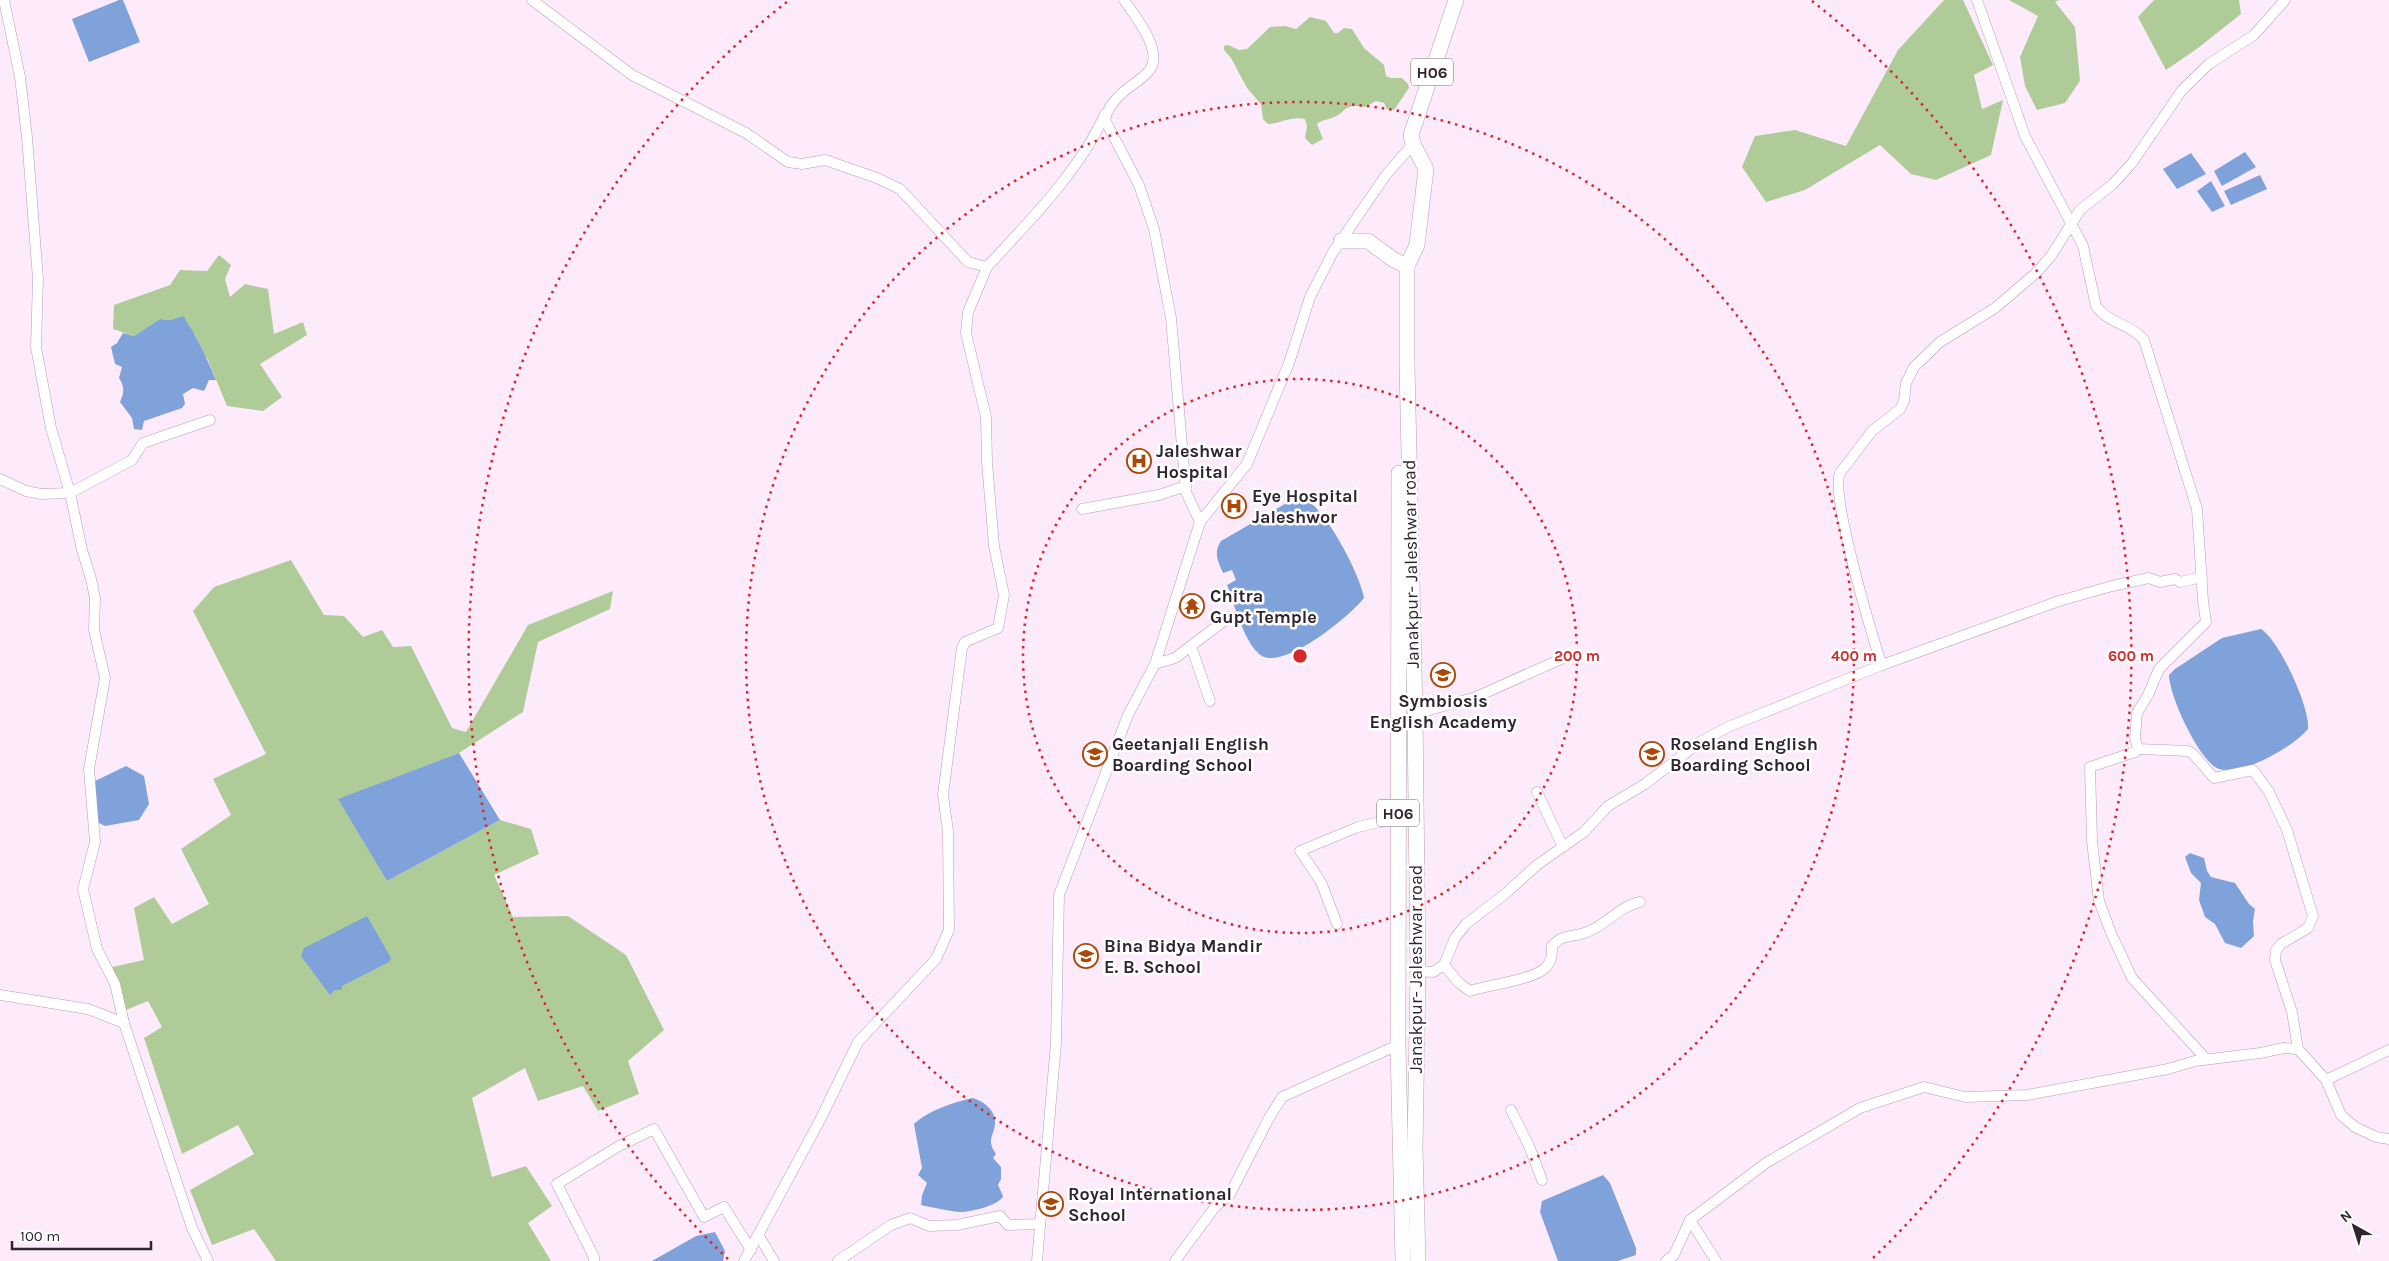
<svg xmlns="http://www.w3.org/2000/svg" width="2389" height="1261" font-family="Karla,sans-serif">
	<rect width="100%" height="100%" fill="#fdebfc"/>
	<g fill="#afcc98">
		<polygon points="1944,0 1963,0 1993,65 1974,75 1982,109 2003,100 1991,155 1936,180 1911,174 1880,145 1805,190 1766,202 1742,167 1755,136 1795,130 1846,146 1898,50"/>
		<polygon points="2009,0 2059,0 2055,2 2075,27 2080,81 2065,103 2037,110 2025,86 2020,57 2038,16"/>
		<polygon points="2154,0 2239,0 2241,14 2198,48 2166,70 2138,17"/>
		<path d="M1310,17L1326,21L1334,33H1338L1344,28L1352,29L1364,48L1384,65L1386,76L1390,78H1402L1408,84L1409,88L1394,110L1387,109L1384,103L1376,101L1365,107C1342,103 1348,112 1332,118C1326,120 1322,120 1317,124L1323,139L1312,145L1305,138L1307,126L1305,119C1291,116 1282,123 1268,124L1263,119L1261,104L1247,88L1231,58L1224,50V46L1228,45L1239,50L1247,49L1270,27L1285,26L1296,29Z"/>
		<polygon points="219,255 231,265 225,279 230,297 245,284 268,289 274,334 303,322 307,335 260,364 282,397 263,411 227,406 208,360 202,351 195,334 171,320 160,319 134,336 113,329 114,305 170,285 180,270 207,271"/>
		<polygon points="291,560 324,615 344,616 363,637 382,630 393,647 411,646 452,728 466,732 528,625 613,591 610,609 538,642 523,712 459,753 339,799 387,881 500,820 531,829 539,854 494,875 513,917 568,916 626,955 664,1030 628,1061 639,1094 598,1111 583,1086 538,1101 525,1068 472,1098 492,1177 526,1166 552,1206 528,1223 551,1261 276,1261 254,1229 212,1245 190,1190 254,1154 238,1125 182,1154 144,1038 162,1027 148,1001 126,1010 112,967 144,960 134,908 154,897 172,924 209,904 181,849 231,815 213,779 266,754 193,611 214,587"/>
	</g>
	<g fill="#7fa2db">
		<polygon points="119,0 123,0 140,42 89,62 72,19"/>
		<polygon points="2245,152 2256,167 2222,186 2214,171"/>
		<polygon points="2191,153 2206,174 2177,189 2163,169"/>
		<polygon points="2260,175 2267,189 2231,205 2224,191"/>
		<polygon points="2211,181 2225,206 2212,212 2197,191"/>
		<path d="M184,316C187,324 193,330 196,337C203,351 210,365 216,380H209L204,391L193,388L183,394L185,404L182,408L144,421L142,430L134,429L132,418L120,402C124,393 125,387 119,378L122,367L115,364L111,347L117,343L123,333L134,336L160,319L171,320Z"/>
		<path d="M1303,498C1324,505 1361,576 1364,598C1350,616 1286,669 1262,656C1245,646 1234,603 1227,585L1236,580L1232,570L1223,573C1218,561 1213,553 1221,541L1290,501Z"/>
		<path d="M2261,629C2279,640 2310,707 2308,729C2293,747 2243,776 2219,769C2200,763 2169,696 2169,675L2175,669L2222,638Z"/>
		<polygon points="459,753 500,820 387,881 338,799"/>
		<polygon points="126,766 144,776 149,804 139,820 105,826 95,821 93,782"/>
		<polygon points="2190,853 2204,858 2207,871 2211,877 2235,883 2249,904 2255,909 2253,921 2254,936 2241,948 2225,943 2215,924 2205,917 2199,900 2201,883 2191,873 2185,857"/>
		<polygon points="367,916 391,958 389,962 342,986 342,990 335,990 330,995 301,956 304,948"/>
		<path d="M972,1098C982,1100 996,1110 995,1123C994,1137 986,1139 996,1154L993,1158L1001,1167V1179L998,1185L1003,1196C1000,1205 971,1212 961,1212C952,1212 931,1207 921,1205L922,1195L927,1183L918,1175L922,1168L914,1124C929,1110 952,1103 972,1098Z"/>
		<polygon points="1603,1175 1610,1183 1636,1248 1636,1255 1618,1261 1558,1261 1540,1212 1542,1201"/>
		<polygon points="715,1232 725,1251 723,1261 652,1261 696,1236"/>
	</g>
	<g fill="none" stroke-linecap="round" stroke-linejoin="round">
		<defs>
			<g id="minor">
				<polyline points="4,0 20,77 27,137 38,279 36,347 51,428 70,493 82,550 91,579 95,598 94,630 105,678 89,769 95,842 83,889 97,949 115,984 124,1023"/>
				<polyline points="532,0 632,75 746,133 788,162 802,164 825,160 877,178 900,189 968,262 987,267 968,312 966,333 986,417 987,462 994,546 1004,595 998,628 965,642 962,648 943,795 948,831 949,930 936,959 858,1042 820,1120 744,1261"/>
				<path d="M1124,0C1135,16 1166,53 1148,72C1139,82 1127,87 1118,97C1111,105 1107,110 1105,120L1139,185L1154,229L1171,318L1186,492L1200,522"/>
				<path d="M1977,0L2025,136L2083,246L2096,306C2109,324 2131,324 2144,340L2197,509L2203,601L2206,622L2159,669L2148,695L2137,713L2135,738L2138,749L2188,751L2193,754L2214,778L2253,770L2269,792L2287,830L2313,916L2308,928L2281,944L2276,950L2275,960L2292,1012L2298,1049L2326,1080L2341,1115L2355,1127L2376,1137L2389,1139"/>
				<path d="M987,267C1030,220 1079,172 1105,114"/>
				<polyline points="0,479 26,491 41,494 70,493 132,460 143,443 210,420"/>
				<polyline points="1082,509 1159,495 1186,486"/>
				<polyline points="1191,646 1210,701"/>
				<polyline points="1155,664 1175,658 1229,617"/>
				<path d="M1882,665C1872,637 1830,494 1840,473L1872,431L1900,409L1904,401L1906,383L1914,367L1940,342L1995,308L2036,273L2051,256L2080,210L2113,184L2132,163L2182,90L2209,64L2254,35L2285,0"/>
				<polyline points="1415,714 1476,697 1561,659"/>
				<polyline points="2138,749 2135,752 2090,767 2092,841 2099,901 2111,933 2132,978 2206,1059"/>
				<polyline points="1537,792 1563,847"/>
				<polyline points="1337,924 1321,882 1300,851 1358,827 1398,818"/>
				<path d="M1444,965L1459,983L1470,991C1488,985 1533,980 1545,968C1552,962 1552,954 1552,946C1565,933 1569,938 1584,933C1605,927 1619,906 1640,902"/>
				<polyline points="1418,971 1433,972 1444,965 1455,938 1466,924 1505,894 1537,865 1584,832 1608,806 1645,784 1700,742 1728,727 1882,665 2059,601 2112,586 2149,578 2160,582 2175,579 2180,582 2202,577"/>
				<polyline points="0,995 88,1009 124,1023 192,1228 208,1261"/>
				<polyline points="2326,1080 2389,1050"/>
				<polyline points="1511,1110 1529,1146 1542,1180"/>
				<polyline points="1690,1220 1716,1261"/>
				<polyline points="759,1236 774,1261"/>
				<polyline points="594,1261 594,1257 557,1184 619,1146 654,1129 704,1217 724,1207 751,1250"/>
				<polyline points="838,1261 891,1225 910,1218 929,1226 957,1225 1000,1216 1008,1225 1040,1224"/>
				<polyline points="1037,1261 1056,1043 1059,895 1128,715 1155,664 1200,522 1247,464 1289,363 1310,297 1333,252 1386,175 1413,144"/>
				<polyline points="1175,1261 1215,1207 1230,1194 1269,1118 1282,1097 1398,1045"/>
				<polyline points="1666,1261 1674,1255 1690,1220 1766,1163 1860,1108 1924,1087 1965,1097 2027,1095 2168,1069 2195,1061 2260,1053 2284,1048 2298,1049"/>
			</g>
			<g id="highway">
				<polyline points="1341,241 1368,241 1394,260 1407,266"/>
				<polyline points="1399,473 1398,1045 1403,1261"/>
				<polyline points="1418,1261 1415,1148 1418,971 1415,714 1407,366 1407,266 1417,245 1426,169 1413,144 1411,135 1456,0"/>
			</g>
		</defs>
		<use href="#minor" stroke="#b79db7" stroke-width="11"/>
		<use href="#highway" stroke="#b79db7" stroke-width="16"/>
		<use href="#minor" stroke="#fff" stroke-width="10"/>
		<use href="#highway" stroke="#fff" stroke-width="15"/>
	</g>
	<g fill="none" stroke="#d62828" stroke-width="2.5" stroke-dasharray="2.5 5">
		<circle cx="1300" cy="656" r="277"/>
		<circle cx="1300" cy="656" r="554"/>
		<path d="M728 1259A831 831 0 0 1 788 1M1812 1A831 831 0 0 1 1872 1259"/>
	</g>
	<defs>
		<symbol id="hospital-ring" viewBox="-11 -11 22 22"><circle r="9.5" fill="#fff" stroke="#aa4907" stroke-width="1.5"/><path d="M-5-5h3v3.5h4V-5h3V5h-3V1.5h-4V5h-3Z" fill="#aa4907"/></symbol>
		<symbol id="temple-ring" viewBox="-11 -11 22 22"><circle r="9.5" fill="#fff" stroke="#aa4907" stroke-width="1.5"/><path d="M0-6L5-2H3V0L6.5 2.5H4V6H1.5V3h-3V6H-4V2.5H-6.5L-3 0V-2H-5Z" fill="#aa4907"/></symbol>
		<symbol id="school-ring" viewBox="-11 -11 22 22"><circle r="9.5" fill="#fff" stroke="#aa4907" stroke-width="1.5"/><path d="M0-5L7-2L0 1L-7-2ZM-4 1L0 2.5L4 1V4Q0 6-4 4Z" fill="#aa4907"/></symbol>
	</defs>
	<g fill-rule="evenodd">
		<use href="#hospital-ring" x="1125" y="447" width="28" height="28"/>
		<use href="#hospital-ring" x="1220" y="492" width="28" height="28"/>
		<use href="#temple-ring" x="1178" y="592" width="28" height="28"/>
		<use href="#school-ring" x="1429" y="661" width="28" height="28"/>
		<use href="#school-ring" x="1081" y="740" width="28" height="28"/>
		<use href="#school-ring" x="1638" y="740" width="28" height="28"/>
		<use href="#school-ring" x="1072" y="942" width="28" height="28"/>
		<use href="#school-ring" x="1037" y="1190" width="28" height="28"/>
	</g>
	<g text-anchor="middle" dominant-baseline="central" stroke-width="5" stroke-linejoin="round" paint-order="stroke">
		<g fill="#fff" stroke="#6d666d" stroke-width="1">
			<rect x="1411" y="58.5" width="42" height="27" rx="4"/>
			<rect x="1377" y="799.5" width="42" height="27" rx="4"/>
		</g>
		<g font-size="16" font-weight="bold" fill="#2f242f">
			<text x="1432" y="72">H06</text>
			<text x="1398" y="813">H06</text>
		</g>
		<g font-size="18" font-weight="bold" fill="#2f242f" stroke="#fff" text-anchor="start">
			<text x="1156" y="451">Jaleshwar<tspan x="1156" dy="21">Hospital</tspan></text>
			<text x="1252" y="496">Eye Hospital<tspan x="1252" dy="21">Jaleshwor</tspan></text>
			<text x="1210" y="596">Chitra<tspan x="1210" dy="21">Gupt Temple</tspan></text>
			<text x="1443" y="701" text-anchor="middle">Symbiosis<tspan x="1443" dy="21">English Academy</tspan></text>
			<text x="1112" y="744">Geetanjali English<tspan x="1112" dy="21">Boarding School</tspan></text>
			<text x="1670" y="744">Roseland English<tspan x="1670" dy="21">Boarding School</tspan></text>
			<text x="1104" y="946">Bina Bidya Mandir<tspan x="1104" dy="21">E. B. School</tspan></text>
			<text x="1068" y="1194">Royal International<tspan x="1068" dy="21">School</tspan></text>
		</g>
		<g font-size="18" fill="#2f242f" stroke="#fff">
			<text transform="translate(1411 564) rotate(-91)">Janakpur- Jaleshwar road</text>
			<text transform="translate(1416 969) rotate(-90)">Janakpur- Jaleshwar road</text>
		</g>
	</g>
	<circle cx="1300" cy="656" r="8" fill="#d62828" stroke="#fff" stroke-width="2.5"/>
	<g font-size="15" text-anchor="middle" font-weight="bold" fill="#d62828" stroke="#fff" stroke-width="5" stroke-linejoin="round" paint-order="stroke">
		<text x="1577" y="661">200 m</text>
		<text x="1854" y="661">400 m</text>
		<text x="2131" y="661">600 m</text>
	</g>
	<g transform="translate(2354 1226) rotate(321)" stroke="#ffffff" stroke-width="4" paint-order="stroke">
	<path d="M0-4L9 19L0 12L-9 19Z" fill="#2f242f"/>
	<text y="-8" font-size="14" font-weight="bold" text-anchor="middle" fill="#2f242f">N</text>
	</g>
	<path d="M12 1241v8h139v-8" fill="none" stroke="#2f242f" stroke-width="2.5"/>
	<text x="20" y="1241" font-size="15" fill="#2f242f" stroke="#ffffff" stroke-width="4" paint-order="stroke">100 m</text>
</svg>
